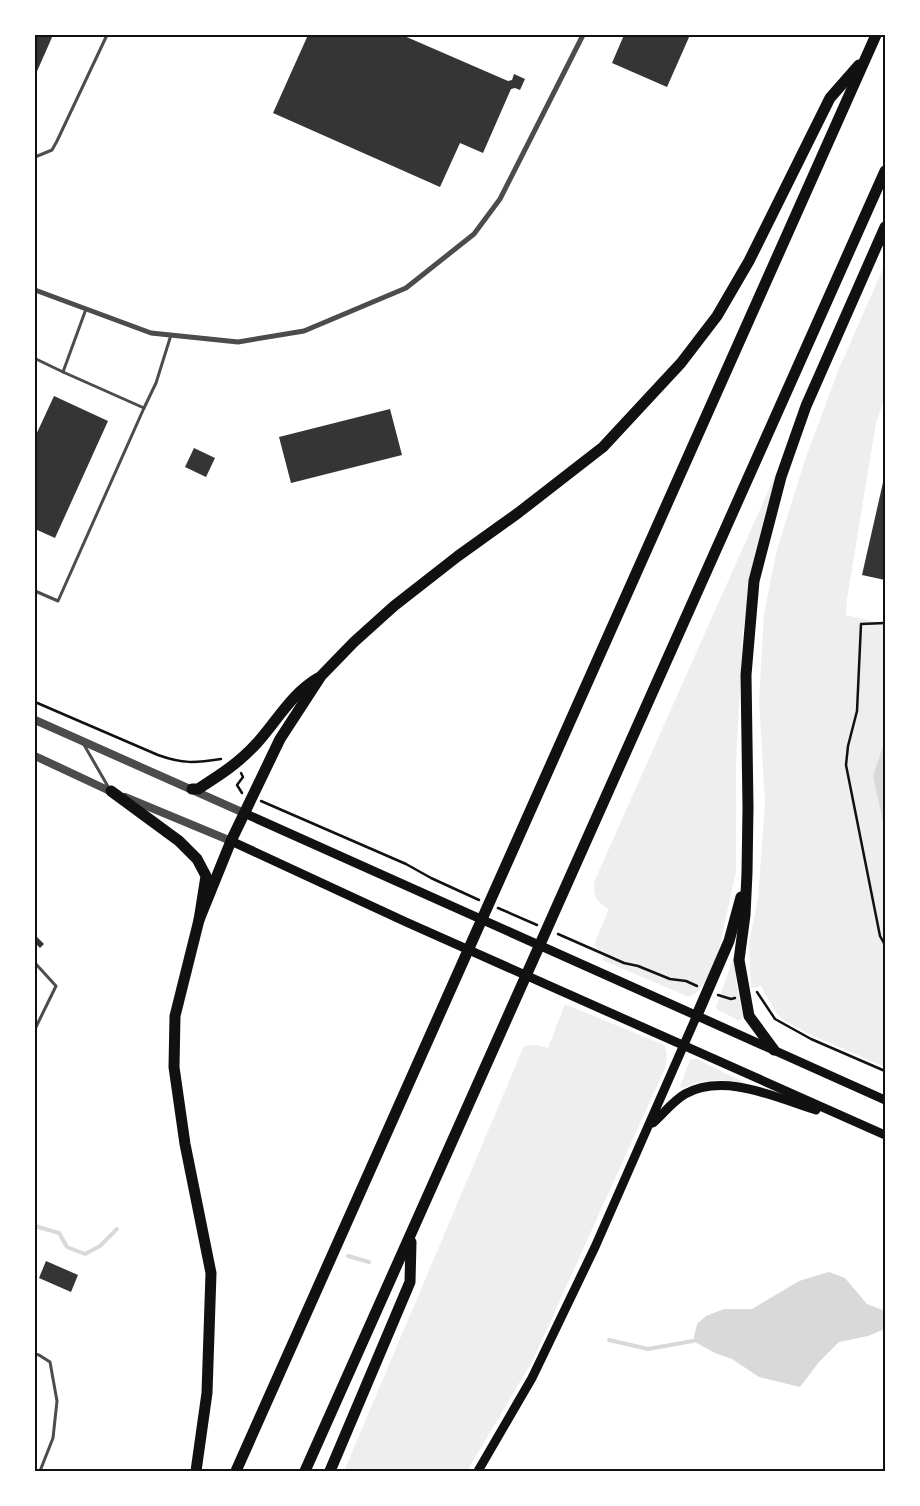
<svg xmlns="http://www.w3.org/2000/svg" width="920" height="1506" font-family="'Zilla Slab',serif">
	<rect width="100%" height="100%" fill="#fff"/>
	<g fill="#eee">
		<polygon points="885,264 885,397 876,423 847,599 846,615 885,624 885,1067 807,1033 785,1021 777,1014 761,986 751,988 749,942 758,898 765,803 759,699 764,615 776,553 806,457 838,371"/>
		<path d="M787,449L751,579L743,631L736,764V871L719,949L708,979L696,993L689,997L602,960L605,955L594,945L609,909C595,900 594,898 594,882Z"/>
		<polygon points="734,956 737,987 743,1016 741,1020 738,1020 718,1010 716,1007"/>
		<path d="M565,1004L664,1045C668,1053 667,1059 665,1068L533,1360L467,1471H344L524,1046L537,1045L548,1048Z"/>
		<path d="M693,1059H697L747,1084C719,1079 709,1078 682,1088L680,1086L690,1060Z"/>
	</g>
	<g fill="#d9d9d9">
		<polygon points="885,740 885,831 873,776"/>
		<polygon points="829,1272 845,1278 867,1304 885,1311 885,1329 868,1336 839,1342 819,1362 800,1387 759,1377 732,1359 715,1353 693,1341 697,1324 706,1316 724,1309 752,1309 799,1281"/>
	</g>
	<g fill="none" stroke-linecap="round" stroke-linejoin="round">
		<g stroke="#d9d9d9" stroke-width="4">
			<polyline points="35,1226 59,1233 67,1247 85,1254 100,1246 117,1229"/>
			<polyline points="348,1256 369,1262"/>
			<polyline points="609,1340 648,1349 693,1341"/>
		</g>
	</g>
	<g fill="#353535">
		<polygon points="35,35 53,35 35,76"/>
		<polygon points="308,35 402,35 508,81 512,80 514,74 525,79 520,90 515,88 511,89 483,153 460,143 440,187 273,113"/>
		<polygon points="624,35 690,35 667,87 612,63"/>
		<polygon points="54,396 108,421 55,538 35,529 35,437"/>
		<polygon points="390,409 402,455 291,483 279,437"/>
		<polygon points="194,448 215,458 206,477 185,467"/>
		<polygon points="884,478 885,479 885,580 862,575"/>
		<polygon points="36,936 44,944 40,948 35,943"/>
		<polygon points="46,1261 78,1275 71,1292 39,1278"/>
	</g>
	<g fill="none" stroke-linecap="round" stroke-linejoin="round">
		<g stroke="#111" stroke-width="2.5">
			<polyline points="885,623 861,624 857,711 848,746 846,765 880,936 885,945"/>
			<path d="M35,702L158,755C183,764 195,763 221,759"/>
			<polyline points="241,773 243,777 237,785 242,793"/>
			<polyline points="261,801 406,864 431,878 479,900"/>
			<polyline points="498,908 537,925"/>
			<polyline points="558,934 624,963 638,966 670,979 686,981 697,986"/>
			<polyline points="757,992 775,1019 811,1039 885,1071"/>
			<polyline points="718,995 731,999 735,998"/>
		</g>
		<g stroke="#4c4c4c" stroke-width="3">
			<polyline points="35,157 52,150 57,141 107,35"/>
			<polyline points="86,309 63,372 144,408 156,383 171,335"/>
			<polyline points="35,361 36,359 63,372"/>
			<polyline points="35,591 58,601 144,408"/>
			<polyline points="83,743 110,790"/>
			<polyline points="35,963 56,986 35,1029"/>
			<polyline points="35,1354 39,1355 50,1362 57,1401 53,1438 40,1471"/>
		</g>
		<polyline stroke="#4c4c4c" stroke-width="5" points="35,290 151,333 238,342 304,331 406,288 474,234 500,199 583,35"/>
		<g stroke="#4c4c4c" stroke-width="8">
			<polyline points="35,720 244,813"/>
			<polyline points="35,756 114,793"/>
			<polyline points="125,797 231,841"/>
		</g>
		<g stroke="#111" stroke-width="9">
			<polyline points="244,813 885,1100"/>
			<polyline points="231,841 406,922 885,1135"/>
			<path d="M653,1123C663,1114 673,1101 685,1094C724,1072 777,1098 816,1110"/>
			<polyline points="478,1471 532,1378 595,1247 697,1015"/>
		</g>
		<g stroke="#111" stroke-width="11">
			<path d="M192,789H198C220,775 239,763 257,743C276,722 292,693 318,678"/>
			<polyline points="111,791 179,841 197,859 206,876 199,920 175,1016 174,1067 185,1144 211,1273 207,1393 196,1471"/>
			<polyline points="199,920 231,841 280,739 321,676 354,642 394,606 458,556 518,513 603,447 681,363 717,316 749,261 830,98 859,65"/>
			<polyline points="697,1015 729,941 741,897"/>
			<polyline points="774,1050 749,1016 739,960 745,915 747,873 748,807 746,675 754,581 781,477 806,406 885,227"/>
			<polyline points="236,1471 876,35"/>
			<polyline points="305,1471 885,171"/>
			<polyline points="330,1471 410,1282 411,1242"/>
		</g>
	</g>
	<rect width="920" height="1506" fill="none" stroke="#ffffff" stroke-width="72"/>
	<rect x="36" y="36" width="848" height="1434" fill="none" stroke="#111" stroke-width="2"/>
</svg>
